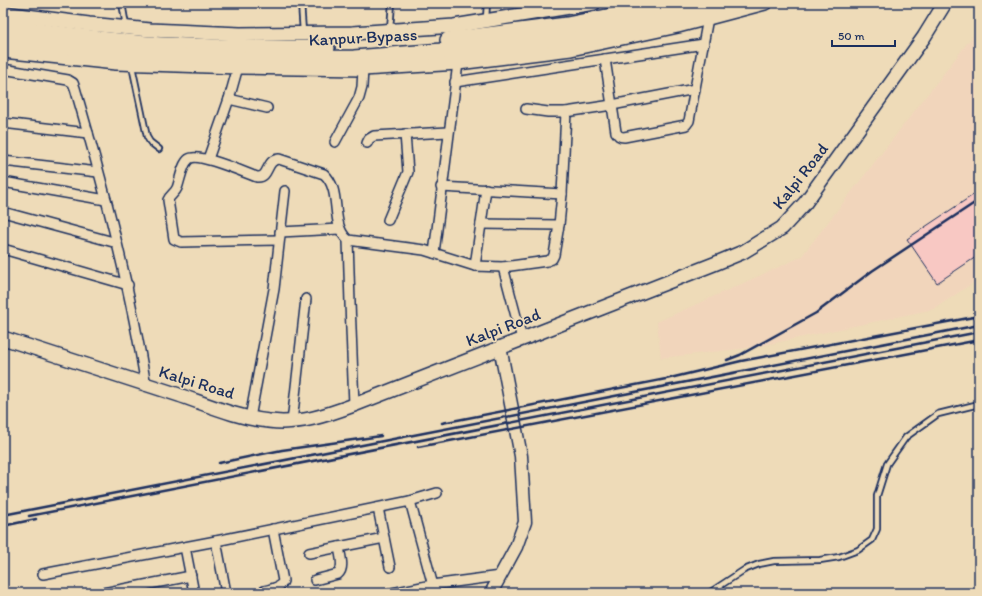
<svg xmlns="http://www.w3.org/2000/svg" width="982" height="596" font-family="Itim,sans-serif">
	<rect width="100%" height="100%" fill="#eedbb8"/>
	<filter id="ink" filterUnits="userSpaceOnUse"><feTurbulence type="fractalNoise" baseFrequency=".025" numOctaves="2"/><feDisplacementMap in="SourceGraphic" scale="8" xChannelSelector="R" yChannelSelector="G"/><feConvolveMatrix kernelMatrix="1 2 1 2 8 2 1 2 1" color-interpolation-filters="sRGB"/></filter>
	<g filter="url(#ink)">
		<polygon fill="#f1d5bb" points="979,28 979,279 934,309 756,347 661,358 657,322 801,257"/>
		<polygon fill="#f8c8c3" stroke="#1b2f5e" points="979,191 979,255 937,283 907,239"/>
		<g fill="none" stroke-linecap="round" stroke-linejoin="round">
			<defs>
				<g id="service">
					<polyline points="122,3 126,26"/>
					<polyline points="301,3 303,32"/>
					<polyline points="486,19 487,3"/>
					<polyline points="390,29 392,3"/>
					<polyline points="132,66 147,137 150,142 159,149"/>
					<polyline points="915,592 918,593"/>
					<polyline points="709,593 744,570 759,564 774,561 820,560 839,557 858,550 872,540 877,529 877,496 887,464 906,437 938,414 975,405 979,406"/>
				</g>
				<g id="minor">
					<path d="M605,59L616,132C618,135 619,137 624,137L686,125L689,121L708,18"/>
					<path d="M3,69L68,80L73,83L75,88C104,186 130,285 146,386"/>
					<polyline points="455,82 704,44"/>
					<polyline points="229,99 267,108"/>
					<polyline points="526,109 548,112 566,112 612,105 695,89"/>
					<polyline points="3,123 88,133"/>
					<polyline points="335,142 359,98 362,87 363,69"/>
					<polyline points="367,143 369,139 374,136 448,132"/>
					<polyline points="208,159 229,99 238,67"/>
					<polyline points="3,161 98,172"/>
					<polyline points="3,182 106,200"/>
					<polyline points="441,187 562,194"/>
					<polyline points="3,212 117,243"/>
					<polyline points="388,220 408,172 405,134"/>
					<polyline points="481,224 559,225"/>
					<polyline points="280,232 340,229"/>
					<path d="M279,240L181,242L174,239L168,200C170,195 175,193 177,188C180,181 182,164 189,159C198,152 245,173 257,177C270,178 265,160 279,159L324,174C343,191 329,224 348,240L424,250L475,266L503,267L547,261L552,259L554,255L559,225L562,194L566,112"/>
					<polyline points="348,240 350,303 354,405"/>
					<polyline points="3,249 128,285"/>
					<polyline points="434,253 458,63"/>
					<polyline points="475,266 486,189"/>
					<polyline points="503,267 522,339"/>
					<polyline points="250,418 274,289 285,191"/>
					<polyline points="292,422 306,299"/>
					<polyline points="410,501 437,493"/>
					<polyline points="378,508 390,567"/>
					<polyline points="216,541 226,593"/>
					<polyline points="185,547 194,593"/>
					<polyline points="309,553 384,538"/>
					<polyline points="43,574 216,541 410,501 435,593"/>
					<path d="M315,580L338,574C345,568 340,555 339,547"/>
					<path d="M264,591C271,589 281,588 283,581L273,529"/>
					<polyline points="103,593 191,576"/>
					<polyline points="392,593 432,585 500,576"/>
				</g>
				<polyline id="tertiary" points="491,593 516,547 525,522 521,456 500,347"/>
				<g id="secondary">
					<polyline points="3,13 89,24 150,30 240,34 353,33 454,26 594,3"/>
					<polyline points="3,51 116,63 238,67 363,69 458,63 571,49 678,26 765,3"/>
					<path d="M3,338C61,357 120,376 179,395C208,405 238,418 269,421C299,425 327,415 354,405L714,264L743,252L782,228L805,203L924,37L945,3"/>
				</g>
				<g id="trunk">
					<path d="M3,26C51,33 99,40 148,44C207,48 267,48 327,48"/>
					<polyline points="3,38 125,54 239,59 354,58 455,50 568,37 674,16 722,3"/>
					<polyline points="448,40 567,25 676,3"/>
				</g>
			</defs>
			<use href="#service" stroke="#1b2f5e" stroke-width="8"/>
			<use href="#minor" stroke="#1b2f5e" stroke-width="12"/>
			<use href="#tertiary" stroke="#1b2f5e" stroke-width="15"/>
			<use href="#secondary" stroke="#1b2f5e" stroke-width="16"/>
			<use href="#trunk" stroke="#1b2f5e" stroke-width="18"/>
			<use href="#service" stroke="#eedbb8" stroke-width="4.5"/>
			<use href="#minor" stroke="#eedbb8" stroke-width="9"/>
			<use href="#tertiary" stroke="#eedbb8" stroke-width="12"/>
			<use href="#secondary" stroke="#eedbb8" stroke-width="13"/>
			<use href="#trunk" stroke="#eedbb8" stroke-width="15"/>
			<g stroke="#1b2f5e" stroke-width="2.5">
				<polyline points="727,360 740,355 816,313 872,271 979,200"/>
				<polyline points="442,423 666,379 741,361 979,316"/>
				<polyline points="418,447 979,340"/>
				<polyline points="219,463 282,450 381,436"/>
				<polyline points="3,515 979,325"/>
				<polyline points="29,516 979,332"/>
				<polyline points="3,526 36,519"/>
			</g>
		</g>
	</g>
	<g text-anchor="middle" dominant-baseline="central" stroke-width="3.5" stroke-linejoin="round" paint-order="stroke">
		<g font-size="17" fill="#1b2f5e" stroke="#eedbb8">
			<text transform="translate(363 37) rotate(-3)">Kanpur Bypass</text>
			<text transform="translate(800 176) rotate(-52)">Kalpi Road</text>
			<text transform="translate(503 327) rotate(-21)">Kalpi Road</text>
			<text transform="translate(197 382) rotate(17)">Kalpi Road</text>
		</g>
	</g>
	<rect width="982" height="596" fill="none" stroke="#eedbb8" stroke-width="16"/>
	<rect x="8" y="8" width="966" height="580" fill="none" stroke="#1b2f5e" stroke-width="1.5" filter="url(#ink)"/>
	<path d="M832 40v6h63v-6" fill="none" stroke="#1b2f5e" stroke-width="2"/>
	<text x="838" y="40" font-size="12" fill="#1b2f5e" stroke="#eedbb8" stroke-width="3" paint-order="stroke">50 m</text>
</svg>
